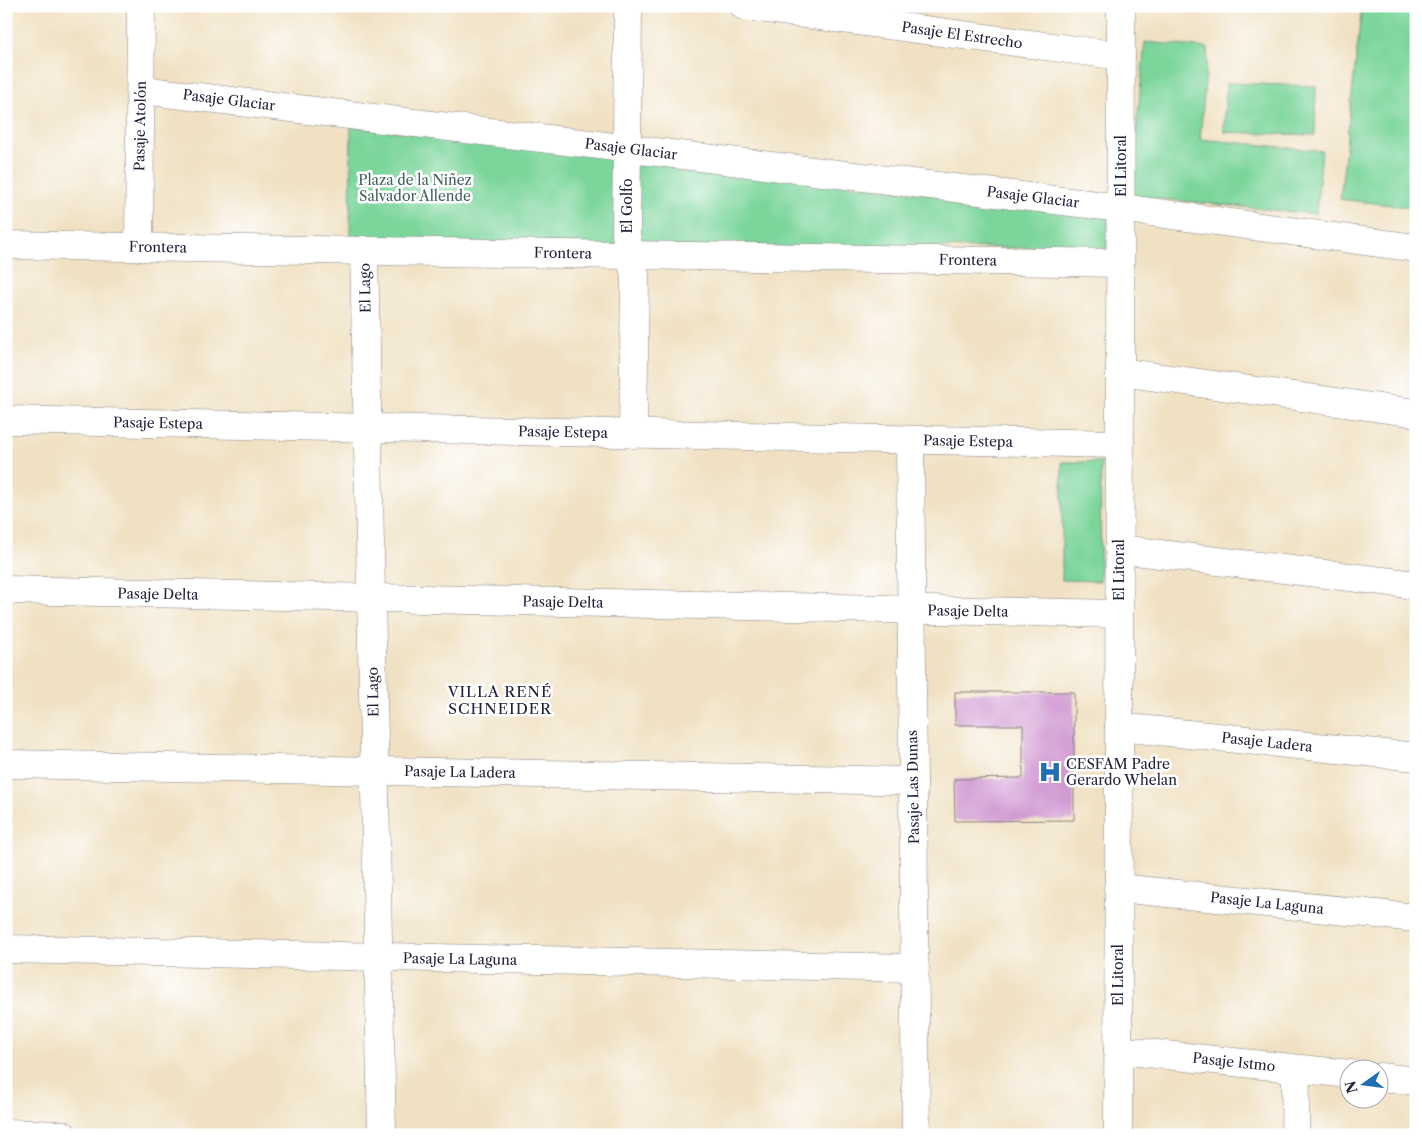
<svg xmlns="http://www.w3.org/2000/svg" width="1422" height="1141" font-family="'Libre Caslon Text',serif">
	<rect width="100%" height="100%" fill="#fff"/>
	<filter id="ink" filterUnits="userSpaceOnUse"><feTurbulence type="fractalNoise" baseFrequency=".02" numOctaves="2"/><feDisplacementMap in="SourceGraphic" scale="10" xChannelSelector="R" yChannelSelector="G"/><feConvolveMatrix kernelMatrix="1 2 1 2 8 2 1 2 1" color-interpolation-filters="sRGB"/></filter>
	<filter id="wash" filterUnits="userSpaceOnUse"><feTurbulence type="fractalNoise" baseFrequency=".0096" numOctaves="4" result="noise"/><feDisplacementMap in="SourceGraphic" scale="20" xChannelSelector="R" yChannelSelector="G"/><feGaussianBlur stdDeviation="1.12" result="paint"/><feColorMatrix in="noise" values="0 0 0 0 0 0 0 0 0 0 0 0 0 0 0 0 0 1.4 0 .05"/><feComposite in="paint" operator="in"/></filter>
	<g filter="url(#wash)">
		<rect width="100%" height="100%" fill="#f0e1c3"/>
		<g fill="#7cd59b" stroke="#4f7c6b">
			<polygon points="1362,6 1416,6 1416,208 1340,199"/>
			<polygon points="1145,42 1208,48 1200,139 1322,151 1316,214 1130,196"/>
			<polygon points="1226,83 1316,86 1315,135 1224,132"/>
			<polygon points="351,126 1108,215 1108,248 650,247 350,240"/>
			<polygon points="1062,462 1101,462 1100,581 1062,580"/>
		</g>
		<g id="blocks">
			<polygon fill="#d099d2" points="955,692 1074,692 1074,820 955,821 954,779 1023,778 1023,725 955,725"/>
		</g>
	</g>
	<g filter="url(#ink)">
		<use href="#blocks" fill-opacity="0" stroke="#89827f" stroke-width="1"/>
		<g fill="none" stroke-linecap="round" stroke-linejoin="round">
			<defs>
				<g id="minor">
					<polyline points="628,6 627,148 626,235 635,276 633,434"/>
					<polyline points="744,6 1121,56"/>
					<polyline points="141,90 1121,208 1416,248"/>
					<polyline points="6,245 1120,263"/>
					<polyline points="139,247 141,6"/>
					<polyline points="364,250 382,1135"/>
					<polyline points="1120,372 1416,413"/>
					<polyline points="6,420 1120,444"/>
					<polyline points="910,440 916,1135"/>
					<polyline points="1119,549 1416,585"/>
					<polyline points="6,590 1119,614"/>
					<polyline points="1119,727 1416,757"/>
					<polyline points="6,764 913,781"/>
					<polyline points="1118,888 1416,918"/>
					<polyline points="6,949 915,968"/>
					<polyline points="1118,1050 1350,1074"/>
					<polyline points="1380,1077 1416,1081"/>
					<polyline points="6,1133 63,1135"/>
					<polyline points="1118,1135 1121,6"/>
					<polyline points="1295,1135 1296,1069"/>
				</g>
			</defs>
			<use href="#minor" stroke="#89827f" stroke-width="29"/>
			<use href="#minor" stroke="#fff" stroke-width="28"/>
		</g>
	</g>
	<defs>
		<symbol id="hospital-bare" viewBox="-9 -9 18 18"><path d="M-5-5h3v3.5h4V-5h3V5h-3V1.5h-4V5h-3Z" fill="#1f6fb2" stroke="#fff" stroke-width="2.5" paint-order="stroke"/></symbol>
	</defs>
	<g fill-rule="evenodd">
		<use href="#hospital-bare" x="1034" y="756" width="32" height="32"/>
	</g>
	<g text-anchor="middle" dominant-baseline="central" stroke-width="5" stroke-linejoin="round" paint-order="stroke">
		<g font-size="14" fill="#22223b" stroke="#fff">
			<text transform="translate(962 35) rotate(8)">Pasaje El Estrecho</text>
			<text transform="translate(229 100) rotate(7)">Pasaje Glaciar</text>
			<text transform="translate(140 126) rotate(-89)">Pasaje Atolón</text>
			<text transform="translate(631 149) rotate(7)">Pasaje Glaciar</text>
			<text transform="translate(1121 166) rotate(-90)">El Litoral</text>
			<text transform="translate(1033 197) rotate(7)">Pasaje Glaciar</text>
			<text transform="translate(627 206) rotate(-90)">El Golfo</text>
			<text transform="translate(158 247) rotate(1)">Frontera</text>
			<text transform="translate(563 253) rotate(1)">Frontera</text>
			<text transform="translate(968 260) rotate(1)">Frontera</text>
			<text transform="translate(365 288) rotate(-91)">El Lago</text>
			<text transform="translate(158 423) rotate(1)">Pasaje Estepa</text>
			<text transform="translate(563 432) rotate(1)">Pasaje Estepa</text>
			<text transform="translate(968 441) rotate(1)">Pasaje Estepa</text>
			<text transform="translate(1119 570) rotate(-90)">El Litoral</text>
			<text transform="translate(158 594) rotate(1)">Pasaje Delta</text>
			<text transform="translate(563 602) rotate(1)">Pasaje Delta</text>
			<text transform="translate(968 611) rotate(1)">Pasaje Delta</text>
			<text transform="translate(373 692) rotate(-91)">El Lago</text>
			<text transform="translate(1267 742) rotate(6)">Pasaje Ladera</text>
			<text transform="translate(460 772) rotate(1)">Pasaje La Ladera</text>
			<text transform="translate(913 787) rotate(-91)">Pasaje Las Dunas</text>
			<text transform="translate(1267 903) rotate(6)">Pasaje La Laguna</text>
			<text transform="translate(460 959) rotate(1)">Pasaje La Laguna</text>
			<text transform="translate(1118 975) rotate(-90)">El Litoral</text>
			<text transform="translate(1234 1062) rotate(6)">Pasaje Istmo</text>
		</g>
		<g font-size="14" fill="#42615d" stroke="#fff">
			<text x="415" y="180">Plaza de la Niñez<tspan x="415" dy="16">Salvador Allende</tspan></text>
		</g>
		<g font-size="14" fill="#22223b" stroke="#fff" text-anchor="start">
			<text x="1066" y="764">CESFAM Padre<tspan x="1066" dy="16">Gerardo Whelan</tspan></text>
		</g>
		<g font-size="15" letter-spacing="1" fill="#22223b" stroke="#fff">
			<text x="500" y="691">VILLA RENÉ<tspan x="500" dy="17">SCHNEIDER</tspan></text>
		</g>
	</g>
	<rect width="1422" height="1141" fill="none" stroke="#fff" stroke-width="25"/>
	<g transform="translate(1364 1084) rotate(256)"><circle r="24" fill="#ffffff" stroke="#a7a7b1"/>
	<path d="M0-4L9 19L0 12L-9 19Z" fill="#1f6fb2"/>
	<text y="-8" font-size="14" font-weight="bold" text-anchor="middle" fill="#22223b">N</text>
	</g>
</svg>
